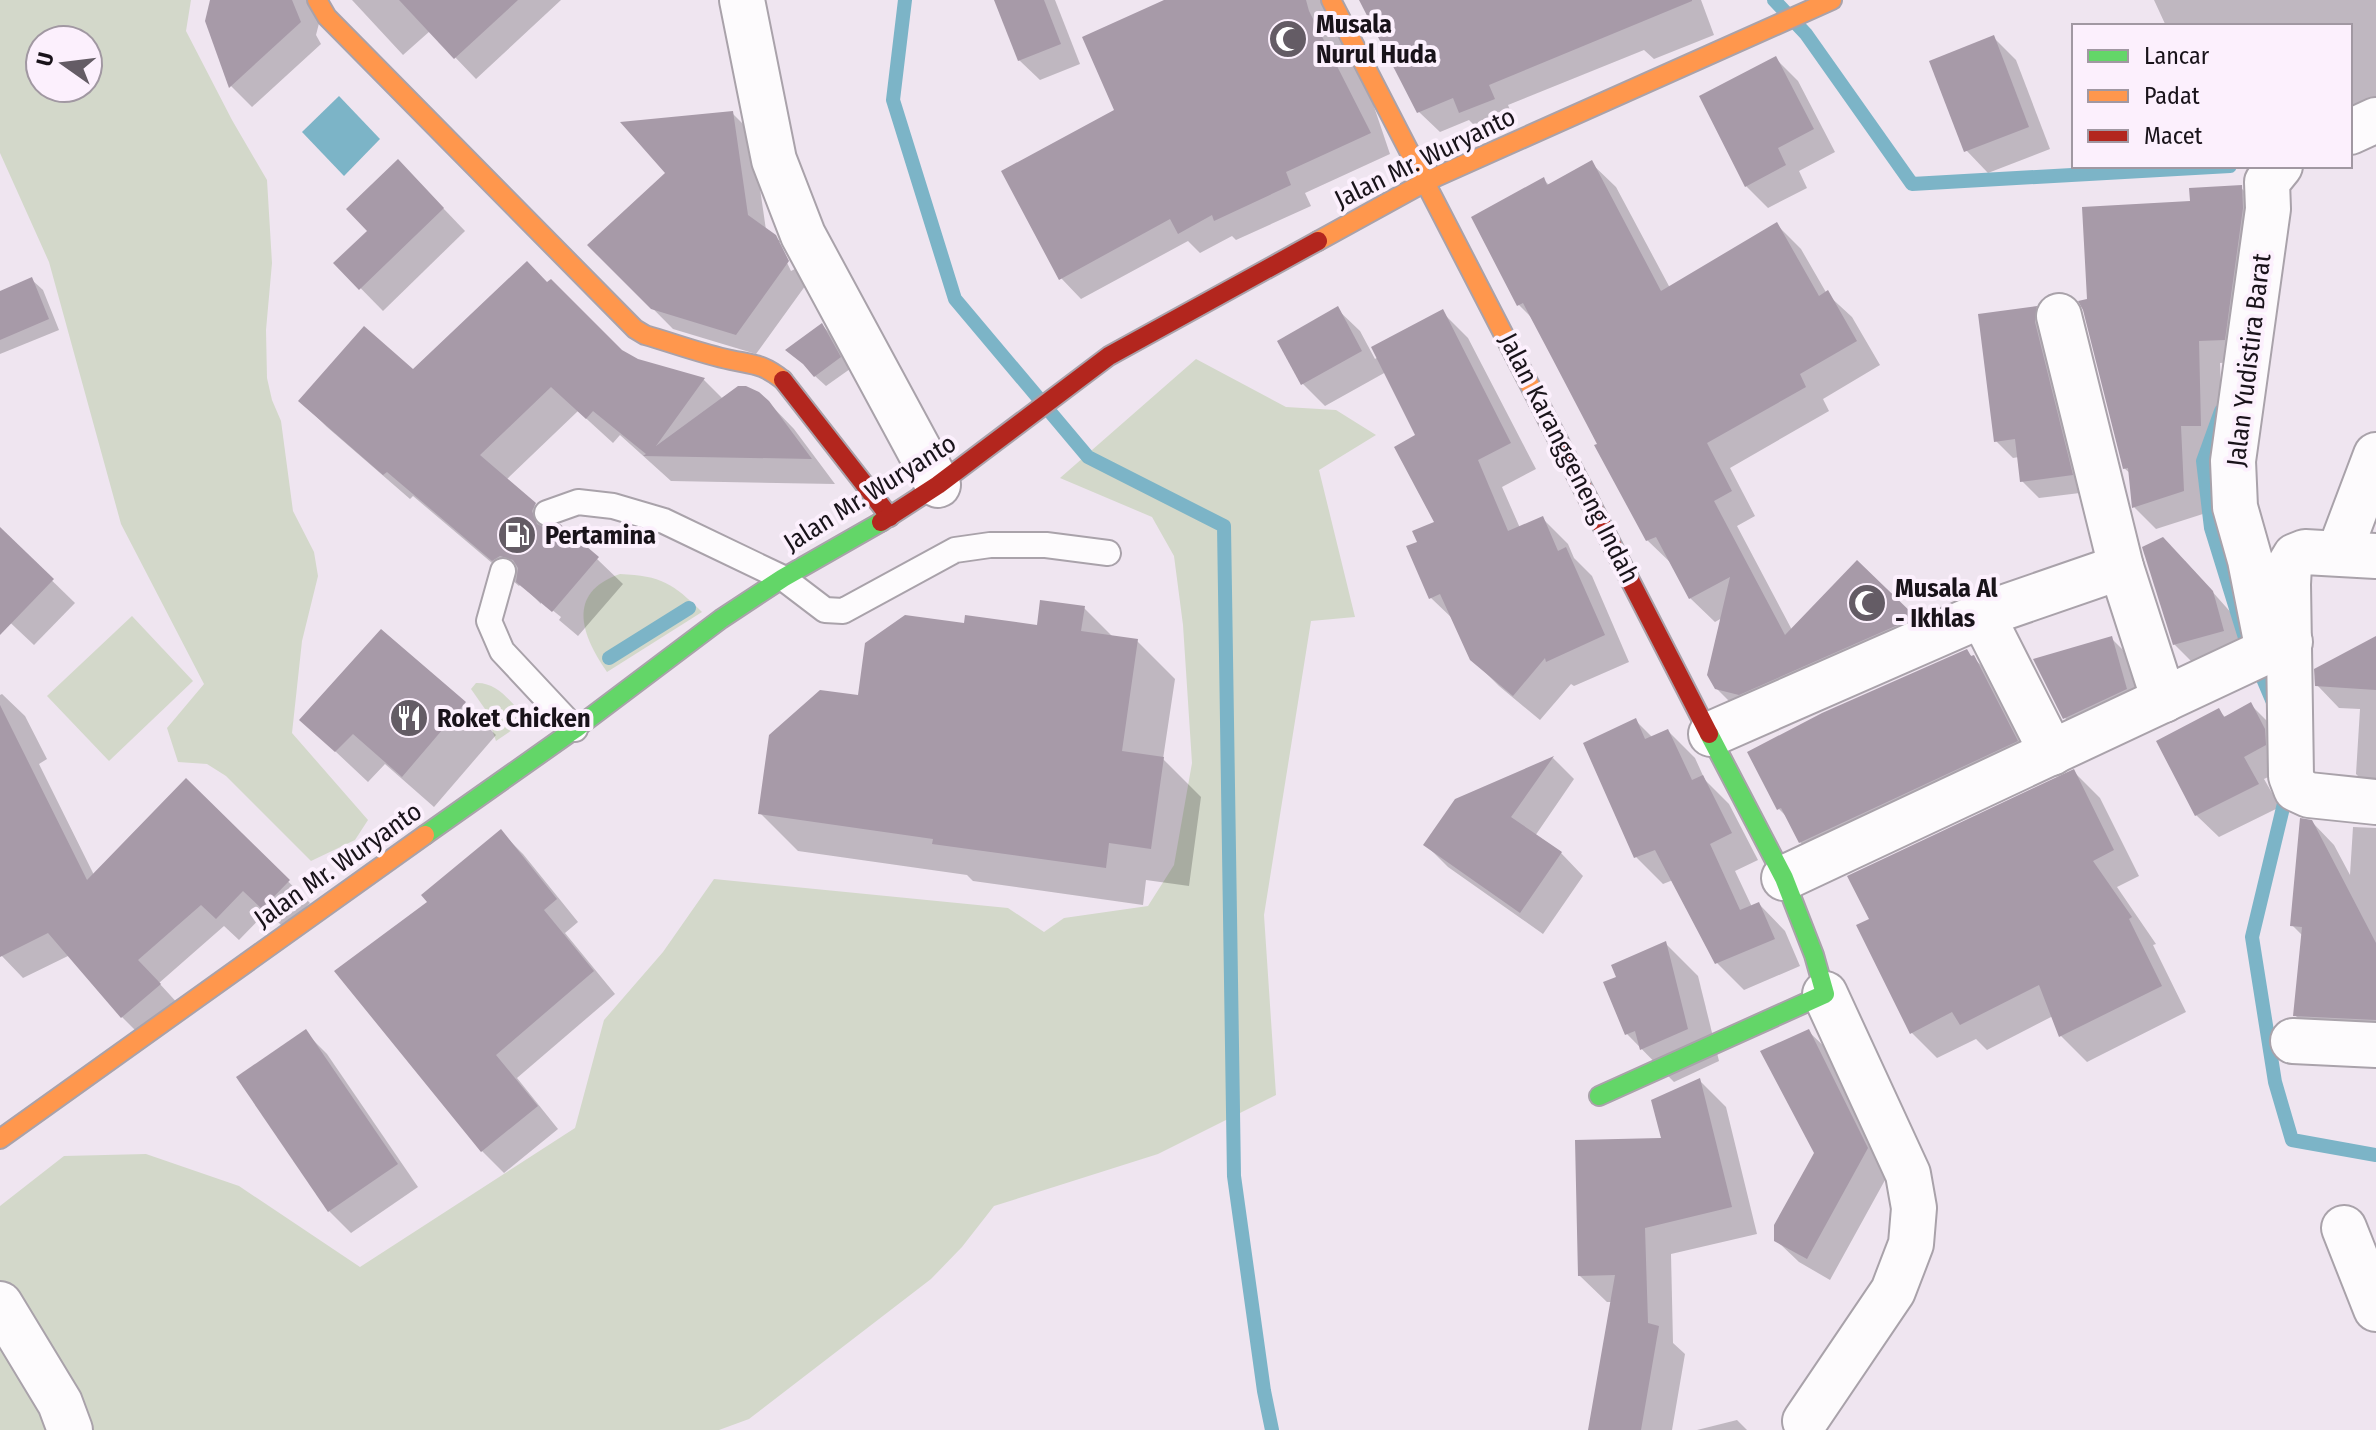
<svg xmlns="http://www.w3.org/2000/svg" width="2376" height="1430" font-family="'Fira Sans Condensed',sans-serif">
	<rect width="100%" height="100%" fill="#efe5f0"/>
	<g fill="#d3d8ca" fill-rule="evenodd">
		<path d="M0,0H191L186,31L232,120L267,180L272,263L266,330L267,378L272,400L281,421L293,511L314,552L318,576L302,641L292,733L368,820L355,840L311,861L226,776L207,764L178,762L167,728L204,684L121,524L49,262L0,153ZM40,40H88V88H40Z"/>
		<polygon points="1196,359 1286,407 1336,410 1376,435 1319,470 1355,617 1311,621 1264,915 1276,1095 1158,1154 994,1206 962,1247 931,1279 749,1419 719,1430 0,1430 0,1206 64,1156 146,1154 239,1186 360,1267 575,1128 604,1020 663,952 714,879 1008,908 1044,932 1064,918 1148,906 1174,865 1192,763 1183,625 1174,556 1152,517 1060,478"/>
		<path d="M620,574C662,576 672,583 702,612L607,672C582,636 565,593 620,574Z"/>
		<polygon points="132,616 193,681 109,761 47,696"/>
		<path d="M476,683C499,682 513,705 527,720L496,741L485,709L471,689Z"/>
	</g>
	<polygon fill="#7cb4c7" points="339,96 380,139 344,176 302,132"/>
	<g fill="#0003">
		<polygon points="212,0 325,0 316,35 321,44 252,107 231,86 207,21"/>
		<polygon points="352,0 561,0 476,79 430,31 403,55"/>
		<polygon points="996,0 1055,0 1080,64 1040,80 1019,60"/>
		<polygon points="1169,0 1338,0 1390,154 1305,193 1311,206 1236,240 1232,236 1200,253 1188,241 1081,299 1061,278 1116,111"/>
		<polygon points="1361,0 1701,0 1714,35 1654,59 1644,50 1508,105 1514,120 1482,133 1469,120 1440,132 1419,112"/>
		<polygon points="2154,0 2376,0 2376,125 2350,144 2350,26 2166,26"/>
		<polygon points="1994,38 2016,60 2050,149 1988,173 1966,150"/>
		<polygon points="1776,59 1798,81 1835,152 1799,171 1807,188 1768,208 1746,186"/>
		<polygon points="732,113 752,133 766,230 781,242 777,242 791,271 795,269 783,245 796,257 808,282 756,354 673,329 590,245"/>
		<polygon points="1591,163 1616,187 1670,288 1777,225 1801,249 1827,294 1852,317 1880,365 1823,399 1829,411 1730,468 1755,516 1737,526 1792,630 1857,563 1938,642 1741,713 1716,688 1722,618 1715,622 1690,598 1673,565 1647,540 1534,320 1519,305 1544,180 1550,186"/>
		<polygon points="420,184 465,231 383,311 336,263"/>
		<polygon points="2241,188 2264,210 2246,361 2220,363 2223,447 2202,448 2206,513 2156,529 2134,507 2131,474 2124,468 2089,301 2192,203"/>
		<polygon points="32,280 43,290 59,330 0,354 0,293"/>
		<polygon points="2036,308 2053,325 2088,492 2039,498 2022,481 2019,457 2013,458 1996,441"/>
		<polygon points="1337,309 1360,331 1375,359 1442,312 1468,338 1536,469 1502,487 1520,528 1542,518 1568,544 1574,558 1592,576 1629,662 1574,686 1571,684 1540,720 1499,686 1472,659 1454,620 1431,598 1420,543 1437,523 1417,436 1386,372 1325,406 1303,384 1280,341"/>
		<polygon points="822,325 832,336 850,369 826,386 815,376"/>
		<polygon points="621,352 637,361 704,380 723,399 768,402 794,429 835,484 671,481 620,435 613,443 578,411 506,480 557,527 597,559 623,584 578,636 559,620 561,617 541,601 541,604 521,584 519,586 413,496 410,499 327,427 301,401 413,372"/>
		<polygon points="0,530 75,603 34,645 0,613"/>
		<polygon points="2185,561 2234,616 2245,653 2197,667 2174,644"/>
		<polygon points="1084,608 1114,638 1137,641 1175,679 1163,759 1201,797 1189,886 1146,880 1143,905 973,881 967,875 798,851 760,813 859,698 965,625 1038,627"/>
		<polygon points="2112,639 2134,661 2148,712 2087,740 2065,718"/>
		<polygon points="2376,639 2376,794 2356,774 2360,709 2339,708 2317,685"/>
		<polygon points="1966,651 2001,684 2044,768 1828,870 1800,842 1789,819 1779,809"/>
		<polygon points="2,694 25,716 47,759 39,764 94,875 186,781 310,903 285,929 267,911 239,940 224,926 159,983 181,1007 144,1039 122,1017 70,955 23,978 0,954 0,695"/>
		<polygon points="464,704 496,735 434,807 385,764 368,782 302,720"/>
		<polygon points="2251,705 2273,727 2287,768 2264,779 2280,807 2219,837 2196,815 2219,711 2226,718"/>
		<polygon points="1636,721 1653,738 1668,731 1695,758 1705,780 1729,804 1758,860 1735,871 1752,907 1759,904 1785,931 1800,966 1744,990 1717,963 1673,880 1663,884 1636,857 1586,744"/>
		<polygon points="1553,758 1574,779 1535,836 1561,853 1583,876 1543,934 1448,867 1426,845 1457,800"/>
		<polygon points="2074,772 2100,798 2139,876 2117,887 2156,944 2153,945 2186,1012 2087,1062 2061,1036 2053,1016 1987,1050 1976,1039 1937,1058 1911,1032 1872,920"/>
		<polygon points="2312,822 2334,845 2350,875 2353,827 2376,828 2376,1040 2317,1038 2295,1015 2303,936 2292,925"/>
		<polygon points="501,832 523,854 578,922 565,933 615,994 517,1078 558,1129 504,1173 482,1151 337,971 430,902"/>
		<polygon points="1666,944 1698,976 1719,1061 1674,1082 1627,1034 1619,978"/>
		<polygon points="1808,1031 1831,1053 1890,1171 1830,1280 1799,1262 1776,1240 1817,1153"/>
		<polygon points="305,1032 327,1054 418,1187 351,1233 329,1211 238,1078"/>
		<polygon points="1699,1080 1726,1107 1757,1234 1671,1254 1673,1343 1685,1354 1672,1430 1590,1430 1612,1302 1607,1302 1580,1276"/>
		<polygon points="1737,1420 1747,1430 1697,1430"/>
	</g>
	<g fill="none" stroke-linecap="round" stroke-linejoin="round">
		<g stroke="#7cb4c7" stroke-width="14">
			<polyline points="905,0 893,100 955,299 1088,457 1224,526 1234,1176 1264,1391 1272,1430"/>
			<polyline points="1774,0 1806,34 1912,184 2230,166"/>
			<polyline points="2221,411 2203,461 2211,528 2246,641"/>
			<polyline points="609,658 689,608"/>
			<polyline points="2255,660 2275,707"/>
			<polyline points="2287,791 2252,937 2275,1082 2292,1140 2376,1155"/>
		</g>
	</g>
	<g fill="#a79aa8">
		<polygon points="210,0 292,0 301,22 229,88 205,21"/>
		<polygon points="399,0 518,0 454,59"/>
		<polygon points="994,0 1044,0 1061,44 1018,61"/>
		<polygon points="1164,0 1306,0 1309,11 1371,133 1286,172 1291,185 1214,221 1212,215 1178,234 1170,219 1059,280 1001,171 1114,110 1082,37"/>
		<polygon points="1359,0 1692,0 1692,1 1489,85 1495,99 1459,113 1453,98 1417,113"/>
		<polygon points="1994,35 2029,127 1964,152 1929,61"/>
		<polygon points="1776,56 1814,129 1778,148 1786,165 1745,187 1699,96"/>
		<polygon points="733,111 748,215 776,235 789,261 736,335 651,309 587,245 665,173 620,122"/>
		<polygon points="398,159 444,208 359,290 333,263 367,231 346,209"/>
		<polygon points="1592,160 1661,291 1777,222 1819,296 1828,290 1857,341 1800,374 1806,387 1707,443 1732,491 1714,501 1785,635 1857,560 1916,617 1739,695 1715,689 1707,675 1730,577 1689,599 1656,537 1646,541 1594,445 1597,444 1552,358 1523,303 1517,306 1471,217 1544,177 1547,185"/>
		<polygon points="2242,185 2243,208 2225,340 2199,341 2201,426 2181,426 2184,491 2132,508 2128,468 2123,469 2083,310 2078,301 2087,299 2082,207 2190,201 2189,188"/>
		<polygon points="527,261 547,282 551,279 622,350 638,359 705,378 656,446 738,386 746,386 759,392 769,401 812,459 643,456 646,454 593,411 586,419 551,387 480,455 536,503 532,511 537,524 545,528 560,524 599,557 552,612 516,582 518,568 513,560 500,556 492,561 387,472 383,475 298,401 364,326 413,369"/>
		<polygon points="32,277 49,319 0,340 0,291"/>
		<polygon points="1338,306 1362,351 1301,385 1277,341"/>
		<polygon points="2037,306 2035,322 2073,475 2020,482 2015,439 1994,442 1978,314"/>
		<polygon points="1443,309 1511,443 1478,460 1508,531 1543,516 1558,551 1566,547 1605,635 1546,662 1545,658 1513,696 1470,660 1440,594 1429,599 1406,546 1417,542 1412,531 1434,522 1394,447 1415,435 1371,347"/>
		<polygon points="822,323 841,357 814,377 803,364 785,350"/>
		<polygon points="0,527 54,579 0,635"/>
		<polygon points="2163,537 2213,591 2224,631 2173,645 2142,547"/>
		<polygon points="1040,600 1085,606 1081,631 1138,639 1122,751 1164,757 1151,849 1109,843 1106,868 932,844 933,839 758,814 769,735 820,690 858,695 865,643 905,615 964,623 965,615 1037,625"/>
		<polygon points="381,629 466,702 402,777 353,734 335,752 299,720"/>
		<polygon points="2112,636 2127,689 2063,719 2033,659"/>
		<polygon points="2376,636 2376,690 2315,686 2314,669"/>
		<polygon points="1967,649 1971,656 1974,655 2018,741 1799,843 1781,808 1777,810 1747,752 1822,713"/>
		<polygon points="2251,702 2265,729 2266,745 2244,757 2259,784 2195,816 2156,741 2219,708 2224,717"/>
		<polygon points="0,705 87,880 186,778 290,880 262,909 243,891 216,919 201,905 138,960 161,984 121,1018 48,933 0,957"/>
		<polygon points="1636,718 1645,739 1668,729 1692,780 1703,775 1732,833 1710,844 1740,910 1759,902 1775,939 1715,964 1655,850 1634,858 1583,743"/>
		<polygon points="1554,756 1511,817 1562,852 1520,913 1423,845 1455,799"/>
		<polygon points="2074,769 2114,850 2093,861 2132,917 2129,919 2162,986 2059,1037 2039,985 1960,1025 1952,1012 1910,1034 1856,925 1869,919 1847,876"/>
		<polygon points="2300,818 2312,820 2376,943 2376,1020 2293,1016 2302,927 2290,926"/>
		<polygon points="501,829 557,899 544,910 594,971 496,1055 538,1106 481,1152 334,971 427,902 421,895"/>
		<polygon points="1666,941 1688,1029 1640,1050 1635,1031 1625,1035 1603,982 1616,977 1611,965"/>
		<polygon points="306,1029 398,1164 328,1212 236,1077"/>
		<polygon points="1809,1029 1868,1148 1807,1259 1774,1241 1774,1225 1814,1153 1760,1051"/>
		<polygon points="1700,1078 1732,1207 1645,1228 1648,1323 1659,1326 1641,1430 1588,1430 1615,1275 1578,1276 1575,1140 1661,1138 1651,1100"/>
	</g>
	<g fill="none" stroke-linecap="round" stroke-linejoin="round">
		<defs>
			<g id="lane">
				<polyline points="547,513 578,502 613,506 664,521 783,578 825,610 843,611 955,550 990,545 1046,545 1108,553"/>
				<polyline points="503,571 489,621 502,651 575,729"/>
			</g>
			<g id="street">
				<polyline points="742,0 774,160 803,235 938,485"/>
				<polyline points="2350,132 2376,120"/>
				<polyline points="2059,316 2121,567 2164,700"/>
				<polyline points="2339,553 2376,455"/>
				<polyline points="2376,556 2305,552 2295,556 2289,566 2288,584 2291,776 2296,789 2309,795 2376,802"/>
				<polyline points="1982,615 2052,753"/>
				<polyline points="2268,651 2250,560 2235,507 2233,461 2268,209 2267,182 2280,166"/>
				<polyline points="1711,734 1982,615 2121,567"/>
				<polyline points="1784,878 2261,654 2290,642"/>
				<polyline points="2293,1041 2376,1045"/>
				<polyline points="2344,1228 2376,1309"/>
				<polyline points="0,1304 60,1403 70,1430"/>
				<polyline points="1805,1421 1893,1291 1911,1244 1914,1208 1908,1174 1825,994"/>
			</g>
			<g id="fast">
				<polyline points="425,835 575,729 721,619 783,578 881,522"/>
				<polyline points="1599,1096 1825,994 1814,955 1784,878 1709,734"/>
			</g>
			<g id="slow">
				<path d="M317,0L327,17L635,329L645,335C673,343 702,354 731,360C755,365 763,364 783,380"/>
				<polyline points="1331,0 1538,401"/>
				<polyline points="1318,241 1427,181 1832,0"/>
				<polyline points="0,1139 425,835"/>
			</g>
			<g id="jam">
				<polyline points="783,380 890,517"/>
				<polyline points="1538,401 1709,734"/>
				<polyline points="881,522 938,485 1109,356 1318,241"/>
			</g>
		</defs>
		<use href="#lane" stroke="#a9a2aa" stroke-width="28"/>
		<use href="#street" stroke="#a9a2aa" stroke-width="48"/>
		<use href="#fast" stroke="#a9a2aa" stroke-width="22"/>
		<use href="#slow" stroke="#a9a2aa" stroke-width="22"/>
		<use href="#jam" stroke="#a9a2aa" stroke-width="22"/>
		<use href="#lane" stroke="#fdfbfd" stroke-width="24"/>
		<use href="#street" stroke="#fdfbfd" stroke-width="44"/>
		<use href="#fast" stroke="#63d668" stroke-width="18"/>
		<use href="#slow" stroke="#ff974d" stroke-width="18"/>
		<use href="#jam" stroke="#b3261e" stroke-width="18"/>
	</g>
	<defs>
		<symbol id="mosque-disc" viewBox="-11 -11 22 22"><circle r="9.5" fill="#645c65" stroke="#fcf0fd"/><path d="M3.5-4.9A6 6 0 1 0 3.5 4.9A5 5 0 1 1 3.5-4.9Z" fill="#fff"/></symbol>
		<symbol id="fuel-disc" viewBox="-11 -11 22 22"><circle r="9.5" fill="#645c65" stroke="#fcf0fd"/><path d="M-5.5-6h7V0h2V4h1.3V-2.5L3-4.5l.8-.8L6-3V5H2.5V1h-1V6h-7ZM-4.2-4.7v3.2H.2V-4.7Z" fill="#fff"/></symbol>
		<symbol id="restaurant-disc" viewBox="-11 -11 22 22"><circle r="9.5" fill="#645c65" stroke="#fcf0fd"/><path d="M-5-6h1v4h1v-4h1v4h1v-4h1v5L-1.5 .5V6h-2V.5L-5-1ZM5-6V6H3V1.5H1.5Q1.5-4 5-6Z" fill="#fff"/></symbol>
	</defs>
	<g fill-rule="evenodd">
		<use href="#mosque-disc" x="1266" y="17" width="44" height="44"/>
		<use href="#fuel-disc" x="495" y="513" width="44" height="44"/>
		<use href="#mosque-disc" x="1845" y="581" width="44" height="44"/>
		<use href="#restaurant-disc" x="387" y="696" width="44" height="44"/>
	</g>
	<g text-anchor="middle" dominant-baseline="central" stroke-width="8" stroke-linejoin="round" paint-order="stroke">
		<g font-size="26" font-weight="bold" fill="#19131a" stroke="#fcf0fd" text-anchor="start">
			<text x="1316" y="24">Musala<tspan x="1316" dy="30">Nurul Huda</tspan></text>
			<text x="545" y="535">Pertamina</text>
			<text x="1895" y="588">Musala Al<tspan x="1895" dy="30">- Ikhlas</tspan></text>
			<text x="437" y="718">Roket Chicken</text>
		</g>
		<g font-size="26" fill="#19131a" stroke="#fcf0fd">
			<text transform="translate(1425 158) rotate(-26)">Jalan Mr. Wuryanto</text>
			<text transform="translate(2249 360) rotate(-83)">Jalan Yudistira Barat</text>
			<text transform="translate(1569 458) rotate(63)">Jalan Karanggeneng Indah</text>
			<text transform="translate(870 493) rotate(-32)">Jalan Mr. Wuryanto</text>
			<text transform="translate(338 865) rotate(-35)">Jalan Mr. Wuryanto</text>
		</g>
	</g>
	<rect x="2072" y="24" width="280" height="144" fill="#fcf0fd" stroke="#a198a2" stroke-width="2"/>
	<rect x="2088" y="50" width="40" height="12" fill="#63d668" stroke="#a198a2" stroke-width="2"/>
	<text x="2144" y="64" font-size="24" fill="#19131a">Lancar</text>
	<rect x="2088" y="90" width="40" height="12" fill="#ff974d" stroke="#a198a2" stroke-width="2"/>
	<text x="2144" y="104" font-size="24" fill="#19131a">Padat</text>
	<rect x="2088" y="130" width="40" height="12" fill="#b3261e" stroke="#a198a2" stroke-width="2"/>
	<text x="2144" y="144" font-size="24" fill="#19131a">Macet</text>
	<g transform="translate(64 64) rotate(284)"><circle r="38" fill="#fcf0fd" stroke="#a198a2" stroke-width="2"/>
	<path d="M0-6L14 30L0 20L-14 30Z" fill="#645c65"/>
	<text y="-12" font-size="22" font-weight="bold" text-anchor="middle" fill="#19131a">U</text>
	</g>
</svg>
